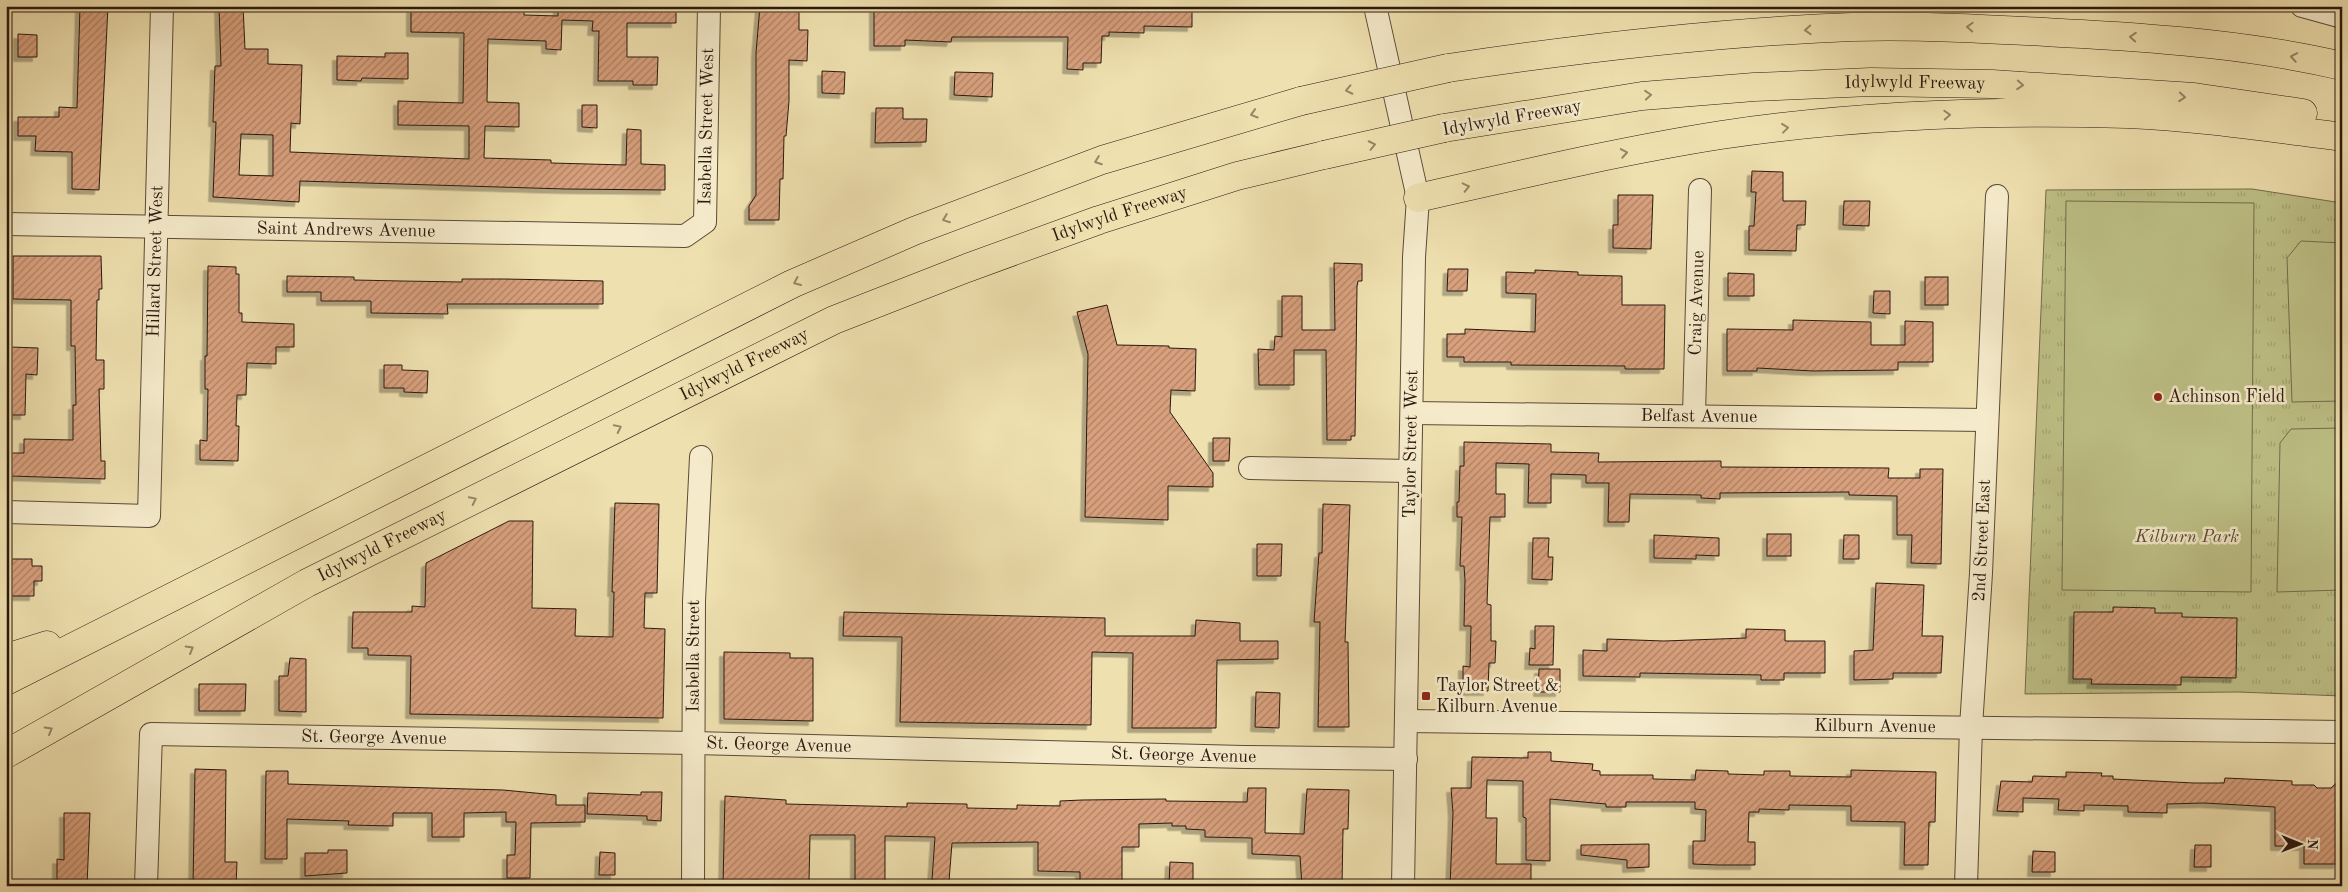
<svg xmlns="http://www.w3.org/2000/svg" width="2348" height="892" font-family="'Old Standard TT',serif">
	<defs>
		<pattern id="grass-tufts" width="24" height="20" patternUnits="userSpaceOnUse" patternTransform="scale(1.25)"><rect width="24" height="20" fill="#bec187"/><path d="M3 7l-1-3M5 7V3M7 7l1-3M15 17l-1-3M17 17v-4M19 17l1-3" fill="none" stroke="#a3a573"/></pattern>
		<pattern id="building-hatch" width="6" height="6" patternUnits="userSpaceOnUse" patternTransform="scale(1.25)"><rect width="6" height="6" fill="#d8a07d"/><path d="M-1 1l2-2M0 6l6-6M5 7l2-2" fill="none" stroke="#af8165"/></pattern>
		<filter id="shadow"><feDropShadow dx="-4.5" dy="4.5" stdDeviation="0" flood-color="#0004"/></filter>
	</defs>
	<rect width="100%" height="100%" fill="#efe0af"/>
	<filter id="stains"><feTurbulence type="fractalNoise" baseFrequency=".004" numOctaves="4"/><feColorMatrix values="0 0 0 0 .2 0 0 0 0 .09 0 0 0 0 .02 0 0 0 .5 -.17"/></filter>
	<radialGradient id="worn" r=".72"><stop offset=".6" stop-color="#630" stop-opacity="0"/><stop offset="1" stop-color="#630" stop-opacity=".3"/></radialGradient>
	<polygon fill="url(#grass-tufts)" stroke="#746c4b" points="2252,189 2342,203 2342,696 2238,692 2025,694 2046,190"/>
	<g fill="#bec187" stroke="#746c4b">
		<polygon points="2066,201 2254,203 2251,592 2062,590"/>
		<polygon points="2301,241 2342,243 2342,401 2292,402 2287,258"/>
		<polygon points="2342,428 2342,590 2277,592 2280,443 2291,429"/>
	</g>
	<g fill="url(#building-hatch)" stroke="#2b180f" fill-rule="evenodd" filter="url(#shadow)">
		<polygon points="80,6 108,6 99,190 72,189 72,152 35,151 36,136 18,136 18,117 59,117 59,107 77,108"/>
		<path d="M219,6H243L245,49H268V64L302,65L300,124L291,123L290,152L469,159V126L398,125V101L463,103L464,33L411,32V6H524V15L558,16V6H676V23H627V57H658L657,85H633V81H598L599,31H592L593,21L562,20L561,50L546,49V41L488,39L487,102L519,103V127L485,126L484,158L551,160V163L626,165L627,129L641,130V164L665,165V190L565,189L300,181L299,202L213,197L216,122H213L215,66H221ZM241,134L273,135V176L239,175Z"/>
		<polygon points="760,6 799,6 799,30 808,30 807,61 789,60 789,101 786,136 784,136 783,179 780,179 779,220 749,220 749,206 756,195 756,53"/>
		<polygon points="874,6 985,6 1016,8 1016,6 1192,6 1192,27 1144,26 1144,33 1109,32 1109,36 1102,36 1101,63 1083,63 1083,70 1067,69 1068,37 952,37 951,42 905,40 905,46 874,46"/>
		<polygon points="18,34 37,35 37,57 18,57"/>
		<polygon points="385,53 408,53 408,79 362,78 361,81 337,80 337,56 385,57"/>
		<polygon points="822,71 845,72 844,94 822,93"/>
		<polygon points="955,72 993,73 992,97 954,95"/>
		<polygon points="582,105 597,105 597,128 582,127"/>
		<polygon points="876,108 903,108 903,119 927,119 926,142 875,143"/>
		<polygon points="1752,171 1783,172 1783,201 1806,201 1805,225 1797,225 1796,251 1749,250 1749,226 1754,226 1756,192 1751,192"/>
		<polygon points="1618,195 1653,195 1651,249 1613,248 1613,225 1618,225"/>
		<polygon points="1844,201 1870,201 1869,226 1843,225"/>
		<polygon points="13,256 101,256 102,289 99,289 99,300 97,300 96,360 104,360 104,389 99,389 101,461 105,461 105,479 10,476 10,453 24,453 24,439 73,440 73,405 76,405 75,346 71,346 71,300 13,299"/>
		<polygon points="1334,263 1362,264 1362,281 1358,281 1357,286 1355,436 1351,436 1351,440 1327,440 1326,350 1294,350 1294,385 1259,385 1258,349 1274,350 1275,336 1282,337 1282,296 1302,296 1302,330 1335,330"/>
		<polygon points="208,266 236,267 236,274 239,274 239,313 242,313 242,322 294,324 294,347 276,347 276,364 247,363 246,395 237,395 236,426 239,426 238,461 200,460 200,440 207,441 208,389 205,389 205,356 207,356"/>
		<polygon points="1448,269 1468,269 1467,291 1447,291"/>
		<polygon points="1535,270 1578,272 1578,275 1622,276 1622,305 1665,305 1664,369 1625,369 1625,366 1511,365 1511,362 1464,362 1464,357 1447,357 1447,334 1465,334 1465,329 1535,332 1536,294 1506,293 1506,272 1535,273"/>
		<polygon points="1728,273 1754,274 1754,296 1728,296"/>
		<polygon points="287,276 354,277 354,280 402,281 462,282 462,279 504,279 603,281 603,304 447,304 448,314 371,313 371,301 321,301 321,292 287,292"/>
		<rect x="1925" y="277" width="23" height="28"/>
		<polygon points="1874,291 1890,291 1890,314 1873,313"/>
		<polygon points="1107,305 1117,345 1169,346 1169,348 1196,349 1195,391 1171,390 1170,412 1213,473 1213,487 1168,486 1168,520 1085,517 1088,354 1077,312"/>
		<polygon points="1793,320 1871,322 1871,345 1905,345 1905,321 1933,322 1933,362 1898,362 1898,370 1813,371 1757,368 1757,371 1727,371 1727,329 1793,330"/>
		<polygon points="10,347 38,348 37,375 26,374 25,415 9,415"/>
		<polygon points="384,365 402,365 402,370 428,371 427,393 404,392 404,388 384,388"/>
		<polygon points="1213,438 1230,438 1229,461 1213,461"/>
		<polygon points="1464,442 1551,444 1551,452 1599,453 1598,462 1721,461 1721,467 1889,468 1888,478 1920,478 1920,469 1943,469 1941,564 1911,563 1912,535 1897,535 1897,496 1849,495 1849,492 1720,493 1720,499 1701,498 1701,495 1630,494 1629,522 1608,522 1609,483 1586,483 1586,475 1551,474 1551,503 1528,503 1529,464 1496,463 1496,494 1505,494 1505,517 1490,517 1487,604 1491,605 1491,641 1496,641 1495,663 1489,663 1488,691 1463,691 1463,666 1470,667 1471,626 1464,626 1465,580 1464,566 1460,566 1462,517 1457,517 1457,502 1459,502 1460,466 1464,466"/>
		<polygon points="615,503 659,504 657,593 645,593 644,628 665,629 663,718 410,714 411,656 368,655 368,648 352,648 353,612 412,612 412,606 425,607 426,563 509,521 533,521 532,608 576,609 575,636 613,637 614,592 612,592"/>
		<polygon points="1323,504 1350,505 1345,642 1348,642 1349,727 1318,727 1320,622 1314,622 1319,553 1322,553"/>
		<rect x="1767" y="534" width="24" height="22"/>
		<polygon points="1654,535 1719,538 1719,556 1696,555 1696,559 1654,558"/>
		<polygon points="1844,535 1859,535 1859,559 1843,559"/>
		<polygon points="1533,538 1549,538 1548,557 1553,557 1552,580 1532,579"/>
		<polygon points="1257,544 1282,544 1281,576 1257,576"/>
		<polygon points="12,559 32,559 32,566 42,566 42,581 34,581 34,596 8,596 8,565 12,565"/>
		<polygon points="1876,583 1924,585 1922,636 1943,636 1941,673 1893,673 1893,679 1854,680 1854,651 1873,650"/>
		<polygon points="2113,607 2155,608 2155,613 2182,613 2182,617 2237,618 2236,678 2181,677 2181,685 2091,684 2092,679 2073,679 2074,612 2113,612"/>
		<polygon points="844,612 1105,618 1105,636 1195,636 1196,620 1240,623 1240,641 1278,641 1278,659 1217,660 1216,728 1132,728 1133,653 1092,652 1091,725 900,722 902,637 843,636"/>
		<polygon points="1535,626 1554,626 1553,665 1529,665 1530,648 1535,649"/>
		<polygon points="1746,629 1785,630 1785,641 1825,641 1825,673 1784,673 1784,680 1761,680 1761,675 1640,673 1640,677 1583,676 1583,650 1607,651 1607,639 1664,641 1746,638"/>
		<polygon points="724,652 790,653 790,658 813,658 813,721 724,719"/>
		<polygon points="290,658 306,659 306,712 279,711 279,676 288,676"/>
		<polygon points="1539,669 1560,669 1560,692 1538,692"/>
		<polygon points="199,684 246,684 245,711 199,711"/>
		<polygon points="1256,692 1280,693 1279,728 1255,727"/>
		<polygon points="1528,752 1551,752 1551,761 1593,764 1592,770 1600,771 1600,775 1653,775 1653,779 1695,780 1696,770 1728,771 1728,774 1764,775 1764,771 1790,771 1790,776 1851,777 1851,770 1936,772 1935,822 1929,822 1928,865 1904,865 1905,822 1851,821 1851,806 1789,805 1789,810 1759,809 1759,812 1749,812 1748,842 1755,842 1755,865 1718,865 1693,864 1693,841 1705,841 1706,810 1695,809 1695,802 1626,802 1626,807 1606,807 1606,804 1550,799 1550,861 1526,860 1526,818 1523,817 1523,781 1487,780 1486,818 1497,818 1496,864 1531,864 1531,883 1489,882 1489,886 1450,886 1453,813 1451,788 1471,788 1472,757 1528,758"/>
		<polygon points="195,769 226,770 225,862 237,862 236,886 193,886"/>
		<polygon points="266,771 288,771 288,784 503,790 556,795 556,805 585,805 585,822 531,823 530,878 507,878 507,855 515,855 516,822 506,822 506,812 464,813 464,837 432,837 432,813 393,813 393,826 348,825 349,821 287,819 287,859 265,859"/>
		<polygon points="2066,772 2102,773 2101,776 2113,776 2113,779 2194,783 2224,783 2225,778 2292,781 2292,785 2314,785 2317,788 2331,788 2342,778 2342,815 2338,815 2338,864 2304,864 2304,846 2275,846 2275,807 2204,803 2167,804 2167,813 2128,812 2128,806 2084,805 2084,811 2058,810 2059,799 2023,798 2023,812 1997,811 2001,781 2032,782 2033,776 2066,777"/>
		<polygon points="1248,788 1266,788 1265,833 1304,834 1307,789 1349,790 1348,829 1343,829 1342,886 1302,886 1300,856 1252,854 1252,838 1205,837 1205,830 1186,829 1186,826 1172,826 1172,823 1139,824 1139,847 1122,847 1122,886 1080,886 1080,872 1038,871 1038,842 952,843 949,881 932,880 935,837 885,836 885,882 855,882 855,835 810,835 809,882 751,880 751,885 723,885 725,796 786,800 786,804 907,807 907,803 967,804 967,808 1017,809 1017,805 1060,806 1060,801 1082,800 1166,799 1166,801 1247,802"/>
		<polygon points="641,792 662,792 661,821 647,820 647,816 587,814 588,793 641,795"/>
		<polygon points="64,813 90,813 87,886 57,886 57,859 64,860"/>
		<polygon points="1649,844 1649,867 1627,868 1627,860 1581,855 1581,845"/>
		<polygon points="2195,845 2211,845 2211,867 2194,867"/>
		<polygon points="328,850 347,850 347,873 305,876 305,853 328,853"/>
		<polygon points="2033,851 2055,852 2055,872 2032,872"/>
		<polygon points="600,852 615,853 615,875 599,875"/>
		<polygon points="1170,862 1193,863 1193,885 1169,885"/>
	</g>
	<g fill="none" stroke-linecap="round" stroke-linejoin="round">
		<defs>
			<g id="minor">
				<polyline points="1375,6 1418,198 1414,257 1403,886"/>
				<polyline points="2302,6 2342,17"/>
				<path id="s1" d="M6,224L685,236L705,222L709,6"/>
				<path id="s2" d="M1413,413L1986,420"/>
				<path id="s3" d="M1694,415L1700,190"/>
				<polyline points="1250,468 1410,471"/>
				<path id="s4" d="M6,512L149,516L162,6"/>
				<path id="s5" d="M1407,721L2342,732"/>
				<path id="s6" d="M146,886L151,734L694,743L1244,757L1406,759"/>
				<path id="s7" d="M693,886L694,601L701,457"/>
				<path id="s8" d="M1966,886L1971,727L1981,573L1997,196"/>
			</g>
			<g id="highway">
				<path d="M1448,68C1582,48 1716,32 1852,27C1929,25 2005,30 2082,34C2168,39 2257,46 2342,66"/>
				<path id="s9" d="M1444,128L1642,96L1754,87L1871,82L1992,84L2194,97L2303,113"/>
				<path d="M1418,198C1519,175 1619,151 1721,135C1855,115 1992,110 2127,114C2199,117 2271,128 2342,137"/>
				<polyline points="6,658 47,645"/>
				<polyline points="6,681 792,284 914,231 1102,160 1301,101"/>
				<path id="s10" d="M6,754L307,583L834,320L967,268L1099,220L1237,176L1324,155"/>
			</g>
		</defs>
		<use href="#minor" stroke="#5c4a37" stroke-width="24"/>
		<use href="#highway" stroke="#2b180f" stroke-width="29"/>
		<use href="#minor" stroke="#f5ebcb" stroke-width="22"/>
		<use href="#highway" stroke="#efe0af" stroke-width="28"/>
		<defs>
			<g id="highway-bridge">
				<polyline points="1301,101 1448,68"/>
				<polyline points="1324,155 1444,128"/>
			</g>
		</defs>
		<use href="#highway-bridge" stroke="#2b180f" stroke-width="29" stroke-linecap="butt"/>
		<use href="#highway-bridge" stroke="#efe0af" stroke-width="28"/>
	</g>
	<defs><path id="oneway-chevron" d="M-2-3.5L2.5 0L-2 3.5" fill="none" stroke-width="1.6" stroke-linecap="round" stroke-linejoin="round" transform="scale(1.25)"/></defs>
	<g stroke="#978667">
		<use href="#oneway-chevron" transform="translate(1970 27) rotate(-177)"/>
		<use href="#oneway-chevron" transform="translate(1808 30) rotate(177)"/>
		<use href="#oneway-chevron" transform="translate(2133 37) rotate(-176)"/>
		<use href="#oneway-chevron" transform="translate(2294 57) rotate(-170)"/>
		<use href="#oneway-chevron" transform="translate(2020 85) rotate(4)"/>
		<use href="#oneway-chevron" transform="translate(1349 90) rotate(168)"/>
		<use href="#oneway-chevron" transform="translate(1648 95) rotate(-5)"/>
		<use href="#oneway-chevron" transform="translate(2182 97) rotate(4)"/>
		<use href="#oneway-chevron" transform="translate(1254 114) rotate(163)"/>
		<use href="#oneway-chevron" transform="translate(1947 115) rotate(-3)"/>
		<use href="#oneway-chevron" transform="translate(1785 128) rotate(-7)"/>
		<use href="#oneway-chevron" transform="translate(1372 145) rotate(-12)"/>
		<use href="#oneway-chevron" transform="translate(1624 153) rotate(-10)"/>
		<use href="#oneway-chevron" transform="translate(1098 161) rotate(160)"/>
		<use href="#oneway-chevron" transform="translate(1466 187) rotate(-13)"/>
		<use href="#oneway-chevron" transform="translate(946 219) rotate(159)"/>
		<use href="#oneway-chevron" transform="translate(797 282) rotate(156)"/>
		<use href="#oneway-chevron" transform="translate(618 428) rotate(-26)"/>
		<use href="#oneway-chevron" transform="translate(473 500) rotate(-26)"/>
		<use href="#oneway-chevron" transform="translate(190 649) rotate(-30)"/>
		<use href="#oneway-chevron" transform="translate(49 730) rotate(-30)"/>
	</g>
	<g fill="#8f2418" stroke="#f5ebcb" stroke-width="2">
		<circle cx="2158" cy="397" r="5"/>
		<rect x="1421" y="691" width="10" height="10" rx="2.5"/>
	</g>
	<g text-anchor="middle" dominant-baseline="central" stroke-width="5" stroke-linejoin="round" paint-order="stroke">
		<g font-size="18" fill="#2b180f" stroke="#f5ebcb">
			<text stroke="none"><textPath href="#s9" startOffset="474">Idylwyld Freeway</textPath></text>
			<text transform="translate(1512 118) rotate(-10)">Idylwyld Freeway</text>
			<text stroke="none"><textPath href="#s1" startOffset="799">Isabella Street West</textPath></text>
			<text stroke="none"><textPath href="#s10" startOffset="1240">Idylwyld Freeway</textPath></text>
			<text stroke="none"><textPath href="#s1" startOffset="340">Saint Andrews Avenue</textPath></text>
			<text stroke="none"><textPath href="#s4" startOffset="398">Hillard Street West</textPath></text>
			<text stroke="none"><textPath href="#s3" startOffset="112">Craig Avenue</textPath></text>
			<text stroke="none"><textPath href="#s10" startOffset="835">Idylwyld Freeway</textPath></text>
			<text stroke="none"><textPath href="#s2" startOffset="286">Belfast Avenue</textPath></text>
			<text transform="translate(1411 444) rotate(-89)">Taylor Street West</text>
			<text stroke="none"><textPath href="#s8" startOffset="346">2nd Street East</textPath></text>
			<text stroke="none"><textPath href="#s10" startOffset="430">Idylwyld Freeway</textPath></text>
			<text stroke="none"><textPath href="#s7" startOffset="230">Isabella Street</textPath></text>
			<text stroke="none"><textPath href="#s5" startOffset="468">Kilburn Avenue</textPath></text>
			<text stroke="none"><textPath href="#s6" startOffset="375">St. George Avenue</textPath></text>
			<text stroke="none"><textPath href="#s6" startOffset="780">St. George Avenue</textPath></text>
			<text stroke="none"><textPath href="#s6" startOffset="1185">St. George Avenue</textPath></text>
		</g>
		<g font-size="18" fill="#2b180f" stroke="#f5ebcb" text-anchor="start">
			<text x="2168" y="397">Achinson Field</text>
			<text x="1436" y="686">Taylor Street &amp;<tspan x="1436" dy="21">Kilburn Avenue</tspan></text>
		</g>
		<g font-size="18" font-style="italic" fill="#574b33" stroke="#f5ebcb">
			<text x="2187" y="537">Kilburn Park</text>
		</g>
	</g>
	<rect width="2348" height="892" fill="none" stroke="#efe0af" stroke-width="25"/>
	<rect x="8" y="8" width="2333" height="877" fill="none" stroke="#2b180f" stroke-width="2.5"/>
	<rect x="12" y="12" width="2323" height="867" fill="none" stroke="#2b180f"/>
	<g transform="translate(2300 844) rotate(91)" stroke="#f5ebcb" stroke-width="4" paint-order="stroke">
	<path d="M0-4L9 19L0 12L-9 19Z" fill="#2b180f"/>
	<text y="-8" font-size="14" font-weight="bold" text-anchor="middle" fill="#2b180f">N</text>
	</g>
	<rect width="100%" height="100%" filter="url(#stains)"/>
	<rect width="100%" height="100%" fill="url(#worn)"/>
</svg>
